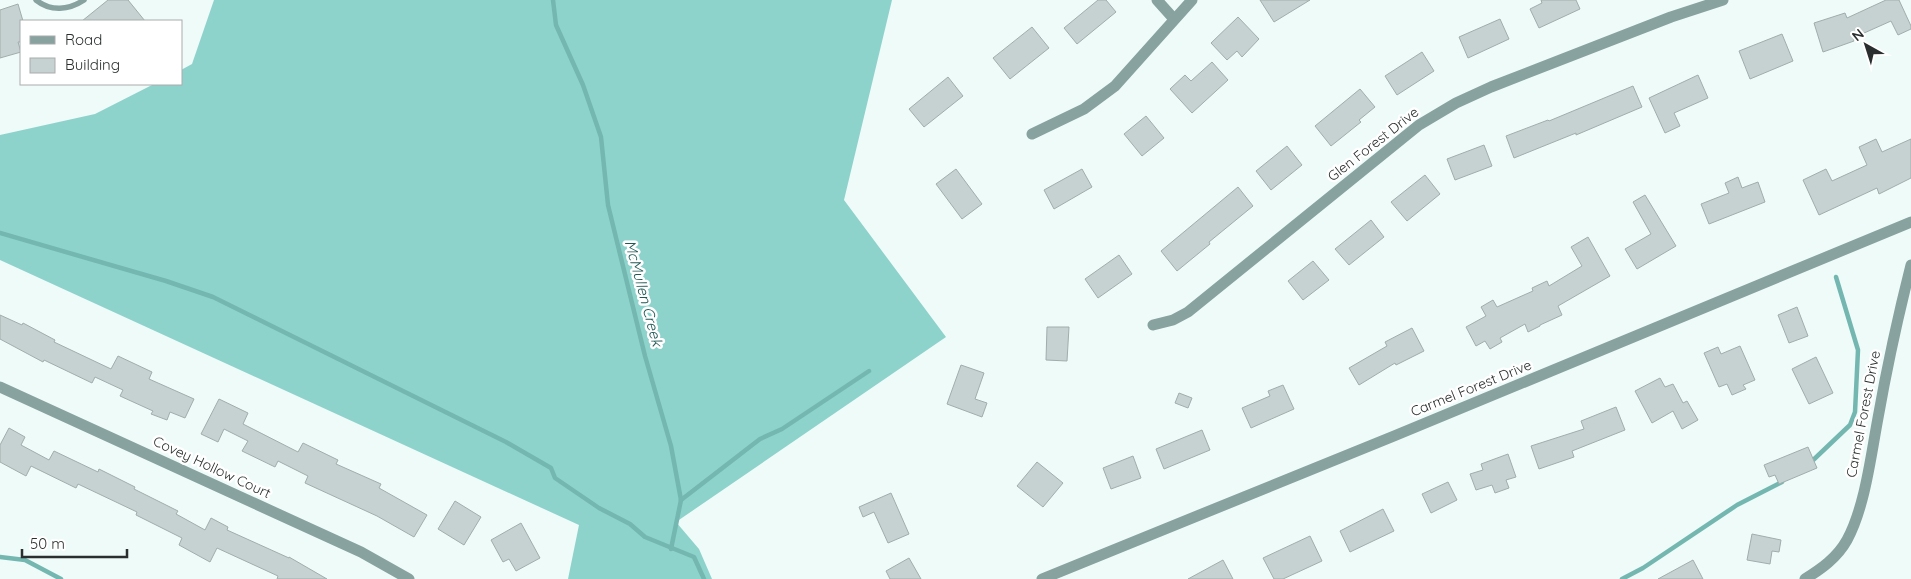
<svg xmlns="http://www.w3.org/2000/svg" width="1911" height="579" font-family="Quicksand,sans-serif">
	<rect width="100%" height="100%" fill="#eefbf9"/>
	<polygon fill="#8ed2cc" points="214,0 892,0 844,200 946,337 676,522 699,549 712,579 568,579 579,525 0,260 0,135 95,114 154,84 181,84 181,70 192,64"/>
	<g fill="none" stroke-linecap="round" stroke-linejoin="round">
		<g stroke="#74b7b1" stroke-width="4.5">
			<polyline points="553,0 556,25 583,85 601,137 608,205 645,356 671,446 681,500 671,549"/>
			<polyline points="0,233 166,281 213,297 506,442 551,468 555,478 599,508 630,524 645,537 694,557 704,579"/>
			<polyline points="1809,464 1850,425 1855,412 1858,350 1836,277"/>
			<polyline points="681,500 760,439 782,429 869,371"/>
			<polyline points="0,557 25,560 61,579"/>
			<polyline points="1622,579 1643,568 1737,505 1782,482"/>
		</g>
	</g>
	<g fill="#c5d2d1" stroke="#a1adac">
		<polygon points="108,0 128,0 145,21 82,21"/>
		<polygon points="1098,0 1106,0 1116,12 1077,44 1064,28"/>
		<polygon points="1260,0 1310,0 1274,22"/>
		<polygon points="1541,0 1576,0 1580,9 1539,28 1530,9 1542,3"/>
		<polygon points="1886,0 1899,0 1911,26 1911,29 1898,35 1891,21 1853,38 1854,41 1823,52 1814,23 1845,13 1847,18"/>
		<polygon points="18,4 23,21 21,21 21,42 18,42 21,52 0,58 0,10"/>
		<polygon points="1238,17 1259,39 1242,57 1237,51 1227,60 1211,43"/>
		<polygon points="1500,19 1509,39 1468,58 1459,37"/>
		<polygon points="1032,27 1049,48 1010,79 993,58"/>
		<polygon points="1782,34 1793,61 1750,79 1739,51"/>
		<polygon points="1422,52 1434,71 1397,95 1385,76"/>
		<polygon points="1212,62 1228,80 1192,113 1170,89 1185,75 1191,81"/>
		<polygon points="1698,75 1708,98 1674,113 1680,126 1665,133 1649,98"/>
		<polygon points="948,77 963,96 924,127 909,109"/>
		<polygon points="1633,86 1642,107 1576,135 1576,133 1514,158 1506,136 1548,120 1549,121"/>
		<polygon points="1360,89 1375,107 1359,120 1361,122 1331,146 1315,126"/>
		<polygon points="1146,116 1164,138 1142,156 1124,134"/>
		<polygon points="1876,139 1882,152 1911,139 1911,178 1879,194 1877,188 1819,215 1803,180 1826,169 1832,181 1867,165 1859,147"/>
		<polygon points="1484,145 1492,166 1455,180 1447,159"/>
		<polygon points="1287,146 1302,165 1271,190 1256,171"/>
		<polygon points="956,169 982,204 962,219 936,184"/>
		<polygon points="1082,169 1092,187 1054,209 1044,190"/>
		<polygon points="1425,175 1440,194 1407,221 1391,202"/>
		<polygon points="1738,177 1742,188 1758,182 1765,202 1709,224 1701,204 1729,193 1725,183"/>
		<polygon points="1238,187 1253,206 1209,242 1210,244 1177,271 1161,251"/>
		<polygon points="1645,195 1676,246 1637,269 1625,249 1651,234 1633,202"/>
		<polygon points="1371,220 1384,237 1349,265 1335,249"/>
		<polygon points="1588,237 1610,276 1558,306 1562,315 1540,325 1540,326 1528,332 1525,324 1500,338 1502,342 1490,349 1485,341 1476,346 1466,327 1486,316 1481,307 1493,300 1497,307 1533,291 1532,288 1547,281 1549,286 1582,266 1571,247"/>
		<polygon points="1119,255 1132,274 1098,298 1085,279"/>
		<polygon points="1313,261 1329,280 1303,300 1288,281"/>
		<polygon points="1797,307 1808,336 1789,343 1778,315"/>
		<polygon points="0,315 22,325 23,323 55,340 54,342 111,369 118,356 152,372 149,379 194,399 185,418 170,412 167,420 151,414 153,411 120,396 123,390 95,377 92,383 44,360 43,362 0,339"/>
		<polygon points="1047,327 1069,327 1067,361 1046,360"/>
		<polygon points="1412,328 1424,351 1396,365 1395,363 1359,385 1349,368 1387,346 1385,342"/>
		<polygon points="1740,346 1755,380 1743,385 1746,389 1732,395 1727,384 1719,387 1704,353 1718,347 1721,354"/>
		<polygon points="1816,357 1833,393 1809,404 1792,369"/>
		<polygon points="961,365 984,373 975,399 987,403 982,417 947,404"/>
		<polygon points="1660,378 1665,387 1673,384 1683,403 1687,401 1698,420 1682,429 1673,411 1652,423 1635,391"/>
		<polygon points="1283,385 1294,409 1251,428 1242,408 1270,396 1268,391"/>
		<polygon points="1179,393 1192,398 1188,408 1175,403"/>
		<polygon points="219,399 248,413 243,424 298,452 303,443 338,460 336,464 381,484 379,488 427,515 414,537 377,516 305,483 308,476 278,461 275,467 242,451 248,441 224,429 218,442 201,434"/>
		<polygon points="1616,407 1625,430 1572,451 1574,457 1539,469 1531,446 1584,429 1581,421"/>
		<polygon points="9,428 25,437 21,445 49,460 54,451 98,472 99,469 135,487 134,489 178,511 176,514 205,530 211,518 228,527 227,530 289,558 289,557 327,579 277,579 278,576 217,548 210,562 179,545 182,538 136,515 137,512 78,484 76,488 31,466 26,476 0,462 0,445"/>
		<polygon points="1202,430 1210,450 1164,469 1156,449"/>
		<polygon points="1808,447 1817,468 1779,484 1775,475 1769,477 1764,465"/>
		<polygon points="1508,454 1516,477 1506,480 1509,488 1495,493 1492,485 1476,490 1470,474 1483,470 1481,464"/>
		<polygon points="1133,456 1141,478 1111,489 1103,468"/>
		<polygon points="1037,462 1063,483 1043,507 1017,486"/>
		<polygon points="1448,482 1457,500 1431,513 1422,494"/>
		<polygon points="891,493 909,534 888,543 874,512 863,517 859,507"/>
		<polygon points="455,501 481,517 464,545 438,529"/>
		<polygon points="1383,509 1394,531 1350,552 1340,531"/>
		<polygon points="521,523 540,558 516,571 509,559 503,562 491,540"/>
		<polygon points="1752,534 1781,540 1779,552 1772,551 1770,564 1747,560"/>
		<polygon points="1310,536 1322,561 1283,579 1274,579 1263,558"/>
		<polygon points="909,558 921,579 890,579 886,571"/>
		<polygon points="1223,560 1233,579 1188,579"/>
		<polygon points="1693,560 1703,579 1658,579"/>
	</g>
	<g fill="none" stroke-linecap="round" stroke-linejoin="round">
		<path stroke="#87a29f" stroke-width="5.5" d="M36,0C51,12 69,10 84,0"/>
		<g stroke="#87a29f" stroke-width="11">
			<polyline points="1157,0 1174,19"/>
			<polyline points="1032,134 1084,109 1115,86 1192,0"/>
			<polyline points="1153,325 1173,320 1188,312 1419,125 1456,103 1491,87 1671,17 1723,0"/>
			<polyline points="0,387 361,552 409,579"/>
			<polyline points="1042,579 1394,436 1911,222"/>
			<path d="M1805,579C1821,569 1837,558 1847,540C1865,507 1871,455 1878,418C1887,367 1898,316 1911,265"/>
		</g>
	</g>
	<g text-anchor="middle" dominant-baseline="central" stroke-width="5" stroke-linejoin="round" paint-order="stroke">
		<g font-size="14" fill="#2a2e2e" stroke="#fff">
			<text transform="translate(1373 144) rotate(-38)">Glen Forest Drive</text>
			<text transform="translate(1471 388) rotate(-22)">Carmel Forest Drive</text>
			<text transform="translate(1863 414) rotate(-79)">Carmel Forest Drive</text>
			<text transform="translate(212 467) rotate(25)">Covey Hollow Court</text>
		</g>
		<g font-size="15" font-style="italic" fill="#1f5854" stroke="#fff">
			<text transform="translate(644 293) rotate(75)">McMullen Creek</text>
		</g>
	</g>
	<rect x="20" y="20" width="162" height="65" fill="#ffffff" stroke="#aaabab"/>
	<rect x="30" y="36" width="25" height="8" fill="#87a29f" stroke="#aaabab"/>
	<text x="65" y="45" font-size="15" fill="#2a2e2e">Road</text>
	<rect x="30" y="58" width="25" height="15" fill="#c5d2d1" stroke="#aaabab"/>
	<text x="65" y="70" font-size="15" fill="#2a2e2e">Building</text>
	<g transform="translate(1866 45) rotate(321)" stroke="#ffffff" stroke-width="4" paint-order="stroke">
	<path d="M0-4L9 19L0 12L-9 19Z" fill="#2a2e2e"/>
	<text y="-8" font-size="14" font-weight="bold" text-anchor="middle" fill="#2a2e2e">N</text>
	</g>
	<path d="M22 549v8h105v-8" fill="none" stroke="#2a2e2e" stroke-width="2.5"/>
	<text x="30" y="549" font-size="15" fill="#2a2e2e" stroke="#ffffff" stroke-width="4" paint-order="stroke">50 m</text>
</svg>
